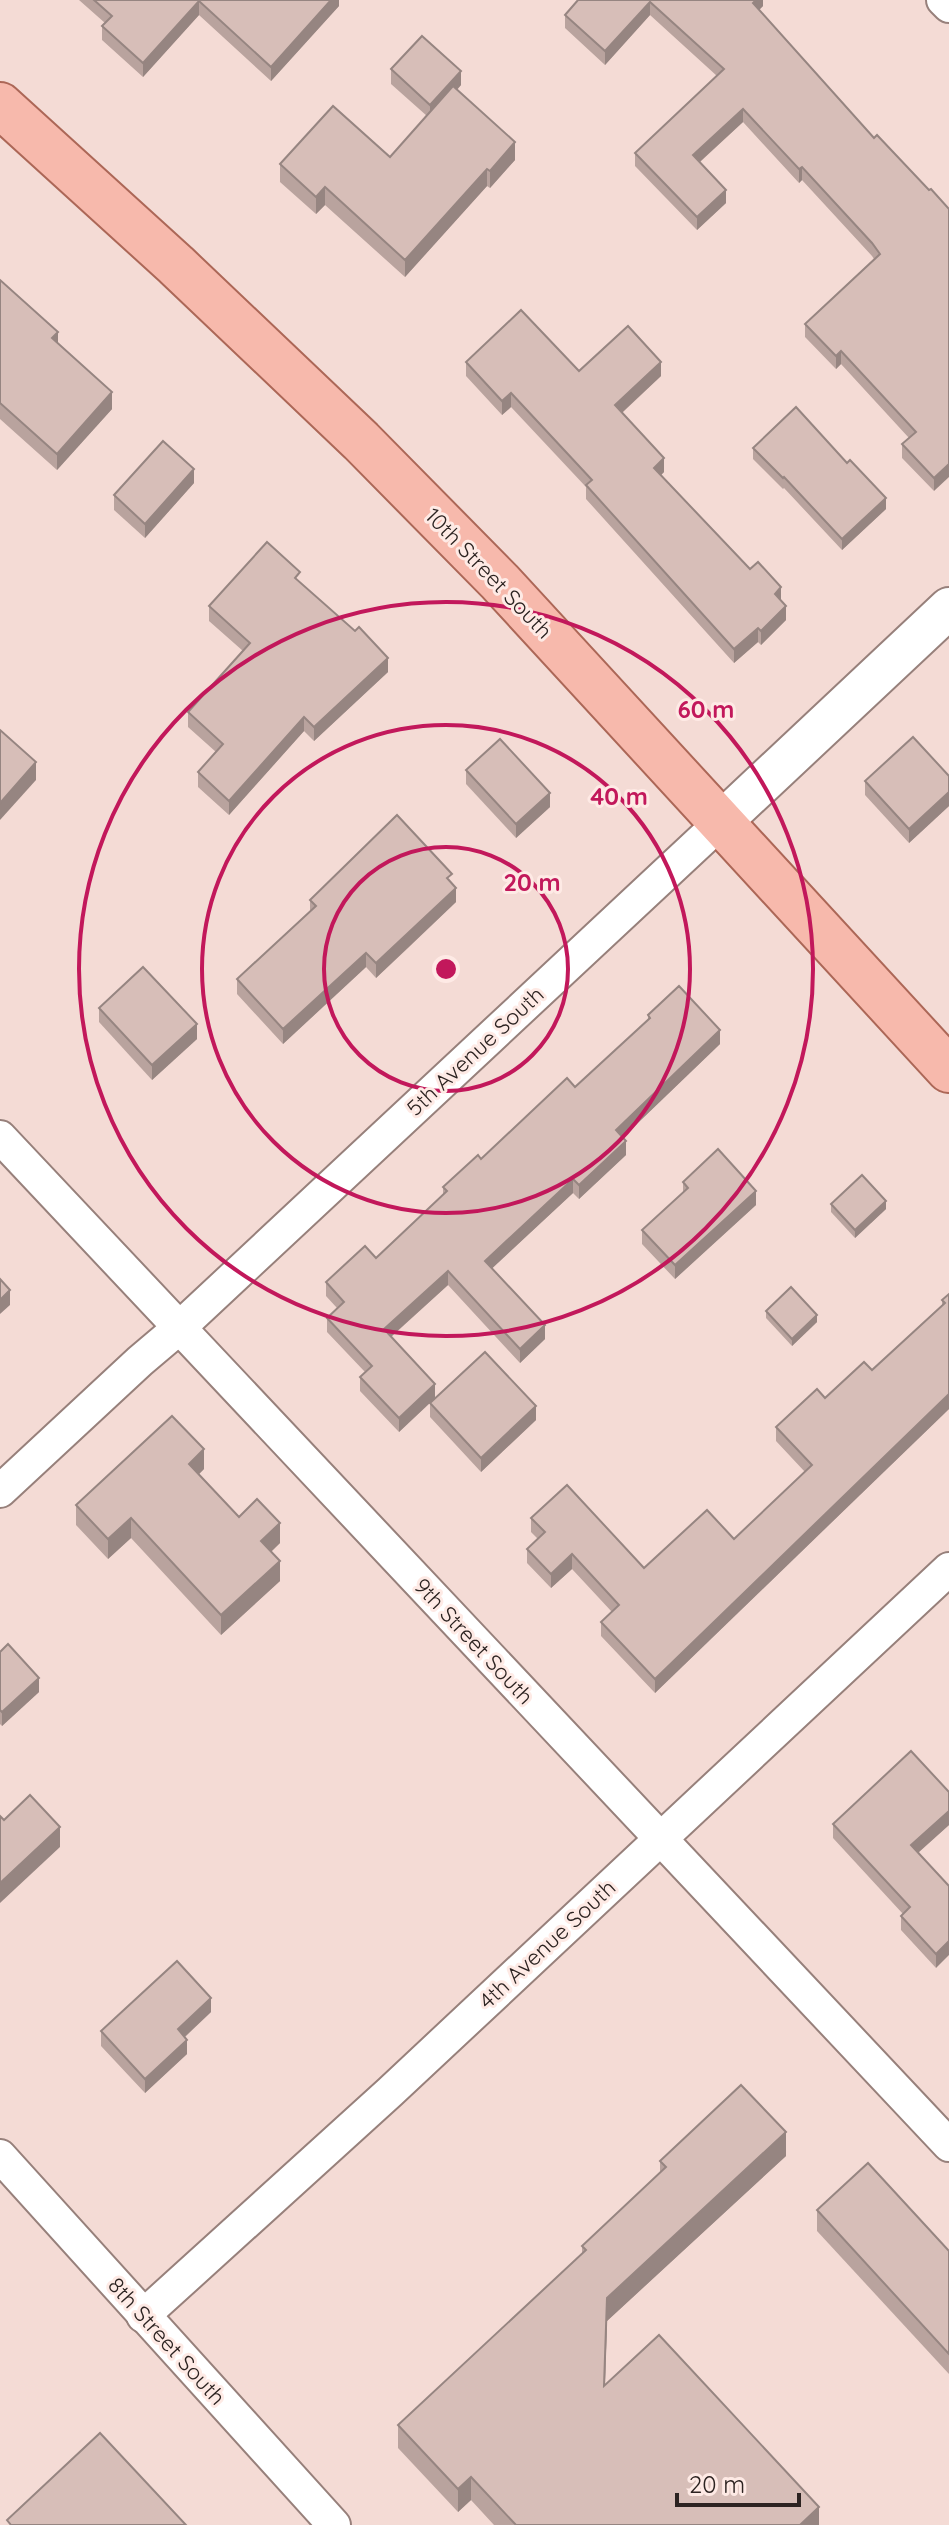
<svg xmlns="http://www.w3.org/2000/svg" width="949" height="2525" font-family="Quicksand,sans-serif">
	<rect width="100%" height="100%" fill="#f4dbd5"/>
	<g fill="none" stroke-linecap="round" stroke-linejoin="round">
		<defs>
			<g id="minor">
				<polyline points="943,0 949,6"/>
				<polyline points="0,1137 949,2145"/>
				<polyline points="0,1491 140,1361 179,1328 720,823"/>
				<polyline points="0,2156 334,2525"/>
				<polyline points="143,2316 390,2092 949,1569"/>
			</g>
			<polyline id="tertiary" points="720,823 949,608"/>
			<polyline id="primary" points="0,105 176,265 361,441 500,582 949,1070"/>
		</defs>
		<use href="#minor" stroke="#97807b" stroke-width="36"/>
		<use href="#tertiary" stroke="#97807b" stroke-width="44"/>
		<use href="#primary" stroke="#ac6757" stroke-width="48"/>
		<use href="#minor" stroke="#fff" stroke-width="32"/>
		<use href="#tertiary" stroke="#fff" stroke-width="40"/>
		<use href="#primary" stroke="#f7b9ac" stroke-width="44"/>
	</g>
	<g fill="#b9a39e">
		<polygon points="79,0 339,0 339,6 271,81 199,15 143,77 102,40 102,26 105,23"/>
		<polygon points="578,0 763,0 763,6 759,10 874,138 949,209 934,491 902,458 902,444 909,438 841,364 836,369 805,337 805,324 874,259 872,256 802,180 799,183 743,122 700,162 726,203 697,230 635,166 635,153 717,76 650,15 605,65 565,28 565,15"/>
		<polygon points="391,69 461,85 457,90 515,160 490,188 487,186 405,277 325,205 316,214 280,182 280,164 390,157 427,116 391,84"/>
		<polygon points="0,280 58,344 112,409 57,470 0,419"/>
		<polygon points="466,362 661,376 622,413 664,472 661,475 781,601 786,620 761,645 758,642 734,663 586,499 586,487 511,407 502,415 466,376"/>
		<polygon points="753,448 886,509 842,550 784,488 783,489 753,459"/>
		<polygon points="194,483 145,538 114,510 114,495"/>
		<polygon points="300,582 388,672 314,741 304,731 229,815 198,787 198,772 216,752 188,727 188,712 243,651 209,621 209,606"/>
		<polygon points="466,770 550,807 516,838 466,784"/>
		<polygon points="949,776 949,806 909,843 865,795 865,781"/>
		<polygon points="452,883 456,902 408,948 376,978 366,967 283,1044 237,994 237,979 310,911 310,900"/>
		<polygon points="99,1008 197,1039 152,1080 99,1022"/>
		<polygon points="648,1015 720,1044 622,1138 626,1155 579,1199 573,1193 492,1268 545,1339 520,1363 448,1285 391,1337 435,1398 536,1420 481,1472 430,1417 430,1403 399,1432 360,1391 360,1377 365,1372 327,1332 327,1318 337,1308 326,1296 326,1282 376,1258 443,1195 443,1187 575,1087 648,1020"/>
		<polygon points="683,1182 756,1205 675,1279 642,1244 642,1230 683,1192"/>
		<polygon points="831,1204 886,1209 855,1238 831,1212"/>
		<polygon points="949,1294 949,1409 655,1693 601,1636 601,1622 612,1612 572,1569 551,1588 527,1563 527,1549 538,1539 531,1532 531,1518 644,1568 734,1539 805,1472 776,1441 776,1427 872,1370 942,1305 942,1300"/>
		<polygon points="766,1311 817,1322 792,1346 766,1318"/>
		<polygon points="204,1469 199,1474 239,1517 280,1543 271,1552 280,1581 221,1635 131,1538 108,1559 76,1525 76,1505"/>
		<polygon points="0,1652 39,1692 2,1726 0,1724"/>
		<polygon points="949,1792 949,1825 918,1853 949,1886 936,1968 901,1930 901,1916 903,1914 833,1838 833,1824"/>
		<polygon points="211,2012 185,2037 187,2054 145,2093 101,2046 101,2031"/>
		<polygon points="786,2156 607,2321 605,2385 819,2525 494,2525 471,2500 458,2512 398,2448 398,2425 582,2254 582,2246 660,2173 660,2161"/>
		<polygon points="817,2210 949,2251 949,2374 817,2231"/>
	</g>
	<g fill="#968581">
		<polygon points="331,0 339,0 339,6 271,81 271,67"/>
		<polygon points="756,0 763,0 763,6 753,16 753,3"/>
		<polygon points="199,1 199,15 143,77 143,63"/>
		<polygon points="650,2 650,15 605,65 605,51"/>
		<polygon points="461,71 461,85 430,119 430,105"/>
		<polygon points="743,109 743,122 693,168 693,155"/>
		<polygon points="515,142 515,160 490,188 490,171"/>
		<polygon points="802,167 802,180 799,183 799,169"/>
		<polygon points="487,169 487,186 405,277 405,260"/>
		<polygon points="325,187 325,205 316,214 316,197"/>
		<polygon points="726,190 726,203 697,230 697,217"/>
		<polygon points="58,332 58,348 52,338"/>
		<polygon points="841,351 841,364 836,369 836,356"/>
		<polygon points="661,362 661,376 615,419 615,405"/>
		<polygon points="112,392 112,409 57,470 57,454"/>
		<polygon points="511,393 511,407 502,415 502,401"/>
		<polygon points="664,458 664,472 654,482 654,468"/>
		<polygon points="949,464 949,477 934,491 934,478"/>
		<polygon points="194,469 194,483 145,538 145,524"/>
		<polygon points="886,498 886,509 842,550 842,539"/>
		<polygon points="781,587 781,601 775,594"/>
		<polygon points="786,606 786,620 761,645 761,631"/>
		<polygon points="758,628 758,642 734,663 734,649"/>
		<polygon points="388,658 388,672 314,741 314,727"/>
		<polygon points="304,717 304,731 229,815 229,801"/>
		<polygon points="36,762 36,780 0,820 0,803"/>
		<polygon points="949,792 949,806 909,843 909,829"/>
		<polygon points="550,793 550,807 516,838 516,824"/>
		<polygon points="456,888 456,902 376,978 376,963"/>
		<polygon points="366,953 366,967 283,1044 283,1029"/>
		<polygon points="197,1024 197,1039 152,1080 152,1065"/>
		<polygon points="720,1030 720,1044 616,1144 616,1130"/>
		<polygon points="626,1141 626,1155 579,1199 579,1185"/>
		<polygon points="573,1179 573,1193 485,1275 485,1261"/>
		<polygon points="756,1191 756,1205 675,1279 675,1265"/>
		<polygon points="886,1201 886,1209 855,1238 855,1230"/>
		<polygon points="448,1271 448,1285 384,1343 384,1329"/>
		<polygon points="10,1290 10,1305 0,1314 0,1300"/>
		<polygon points="817,1315 817,1322 792,1346 792,1339"/>
		<polygon points="545,1325 545,1339 520,1363 520,1349"/>
		<polygon points="435,1384 435,1398 399,1432 399,1418"/>
		<polygon points="949,1394 949,1409 655,1693 655,1679"/>
		<polygon points="536,1406 536,1420 481,1472 481,1458"/>
		<polygon points="204,1449 204,1469 189,1484 189,1464"/>
		<polygon points="131,1518 131,1538 108,1559 108,1539"/>
		<polygon points="280,1523 280,1543 261,1561 261,1541"/>
		<polygon points="572,1554 572,1569 551,1588 551,1574"/>
		<polygon points="280,1561 280,1581 221,1635 221,1615"/>
		<polygon points="39,1678 39,1692 2,1726 2,1712"/>
		<polygon points="949,1811 949,1825 911,1859 911,1845"/>
		<polygon points="60,1827 60,1847 0,1903 0,1883"/>
		<polygon points="949,1941 949,1955 936,1968 936,1954"/>
		<polygon points="211,1998 211,2012 178,2043 178,2029"/>
		<polygon points="187,2040 187,2054 145,2093 145,2079"/>
		<polygon points="786,2132 786,2156 607,2321 604,2409 607,2298"/>
		<polygon points="471,2477 471,2500 458,2512 458,2489"/>
		<polygon points="819,2507 819,2525 800,2525"/>
	</g>
	<g fill="#d7beb8" stroke="#968581" stroke-width="2">
		<polygon points="94,0 331,0 271,67 199,1 143,63 102,26 112,16"/>
		<polygon points="578,0 756,0 753,3 874,138 877,135 929,190 931,189 949,209 949,464 934,478 902,444 916,432 841,351 836,356 805,324 880,254 872,243 802,167 799,169 743,109 693,155 726,190 697,217 635,153 724,69 650,2 605,51 565,15"/>
		<polygon points="422,36 461,71 430,105 391,69"/>
		<polygon points="453,86 515,142 490,171 487,169 405,260 325,187 316,197 280,164 333,106 390,157"/>
		<polygon points="0,280 58,332 52,338 112,392 57,454 0,403"/>
		<polygon points="521,310 579,371 628,326 661,362 615,405 664,458 654,468 750,569 758,562 781,587 775,594 786,606 761,631 758,628 734,649 586,485 592,480 511,393 502,401 466,362"/>
		<polygon points="796,407 847,463 850,460 886,498 842,539 784,477 783,478 753,448"/>
		<polygon points="163,441 194,469 145,524 114,495"/>
		<polygon points="267,542 300,572 295,578 355,631 359,627 388,658 314,727 304,717 229,801 198,772 223,744 188,712 250,643 209,606"/>
		<polygon points="0,730 36,762 0,803"/>
		<polygon points="913,737 949,776 949,792 909,829 865,781"/>
		<polygon points="500,739 550,793 516,824 466,770"/>
		<polygon points="397,815 452,874 447,878 456,888 376,963 366,953 283,1029 237,979 316,906 310,900"/>
		<polygon points="143,967 197,1024 152,1065 99,1008"/>
		<polygon points="679,986 720,1030 616,1130 626,1141 579,1185 573,1179 485,1261 545,1325 520,1349 448,1271 384,1329 435,1384 399,1418 360,1377 372,1366 327,1318 344,1302 326,1282 365,1246 376,1258 447,1191 443,1187 478,1155 481,1159 567,1078 575,1087 650,1018 648,1015"/>
		<polygon points="718,1149 756,1191 675,1265 642,1230 688,1188 683,1182"/>
		<polygon points="862,1175 886,1201 855,1230 831,1204"/>
		<polygon points="0,1279 10,1290 0,1300"/>
		<polygon points="791,1287 817,1315 792,1339 766,1311"/>
		<polygon points="949,1294 949,1394 655,1679 601,1622 619,1605 572,1554 551,1574 527,1549 545,1532 531,1518 567,1485 644,1568 707,1510 734,1539 812,1465 776,1427 817,1389 825,1398 864,1362 872,1370 945,1303 942,1300"/>
		<polygon points="485,1352 536,1406 481,1458 430,1403"/>
		<polygon points="172,1416 204,1449 189,1464 239,1517 257,1499 280,1523 261,1541 280,1561 221,1615 131,1518 108,1539 76,1505"/>
		<polygon points="8,1644 39,1678 2,1712 0,1710 0,1652"/>
		<polygon points="911,1751 949,1792 949,1811 911,1845 949,1886 949,1941 936,1954 901,1916 910,1907 833,1824"/>
		<polygon points="30,1795 60,1827 0,1883 0,1816 4,1820"/>
		<polygon points="177,1961 211,1998 178,2029 187,2040 145,2079 101,2031"/>
		<polygon points="741,2085 786,2132 607,2298 604,2386 659,2335 819,2507 800,2525 516,2525 471,2477 458,2489 398,2425 586,2250 582,2246 666,2167 660,2161"/>
		<polygon points="868,2163 949,2251 949,2354 817,2210"/>
		<polygon points="100,2433 186,2525 11,2525 7,2520"/>
	</g>
	<g fill="none" stroke="#c2185b" stroke-width="4">
		<circle cx="446" cy="969" r="122"/>
		<circle cx="446" cy="969" r="244"/>
		<circle cx="446" cy="969" r="367"/>
	</g>
	<g text-anchor="middle" dominant-baseline="central" stroke-width="6" stroke-linejoin="round" paint-order="stroke">
		<g font-size="22" fill="#2c2321" stroke="#feeae5">
			<text transform="translate(489 573) rotate(46)">10th Street South</text>
			<text transform="translate(475 1051) rotate(-43)">5th Avenue South</text>
			<text transform="translate(474 1641) rotate(47)">9th Street South</text>
			<text transform="translate(547 1944) rotate(-43)">4th Avenue South</text>
			<text transform="translate(167 2341) rotate(48)">8th Street South</text>
		</g>
	</g>
	<circle cx="446" cy="969" r="12" fill="#c2185b" stroke="#feeae5" stroke-width="4"/>
	<g font-size="24" text-anchor="middle" font-weight="bold" fill="#c2185b" stroke="#feeae5" stroke-width="6" stroke-linejoin="round" paint-order="stroke">
		<text x="706" y="718">60 m</text>
		<text x="619" y="805">40 m</text>
		<text x="532" y="891">20 m</text>
	</g>
	<path d="M677 2493v12h122v-12" fill="none" stroke="#2c2321" stroke-width="4"/>
	<text x="689" y="2493" font-size="24" fill="#2c2321" stroke="#feeae5" stroke-width="6" paint-order="stroke">20 m</text>
</svg>
